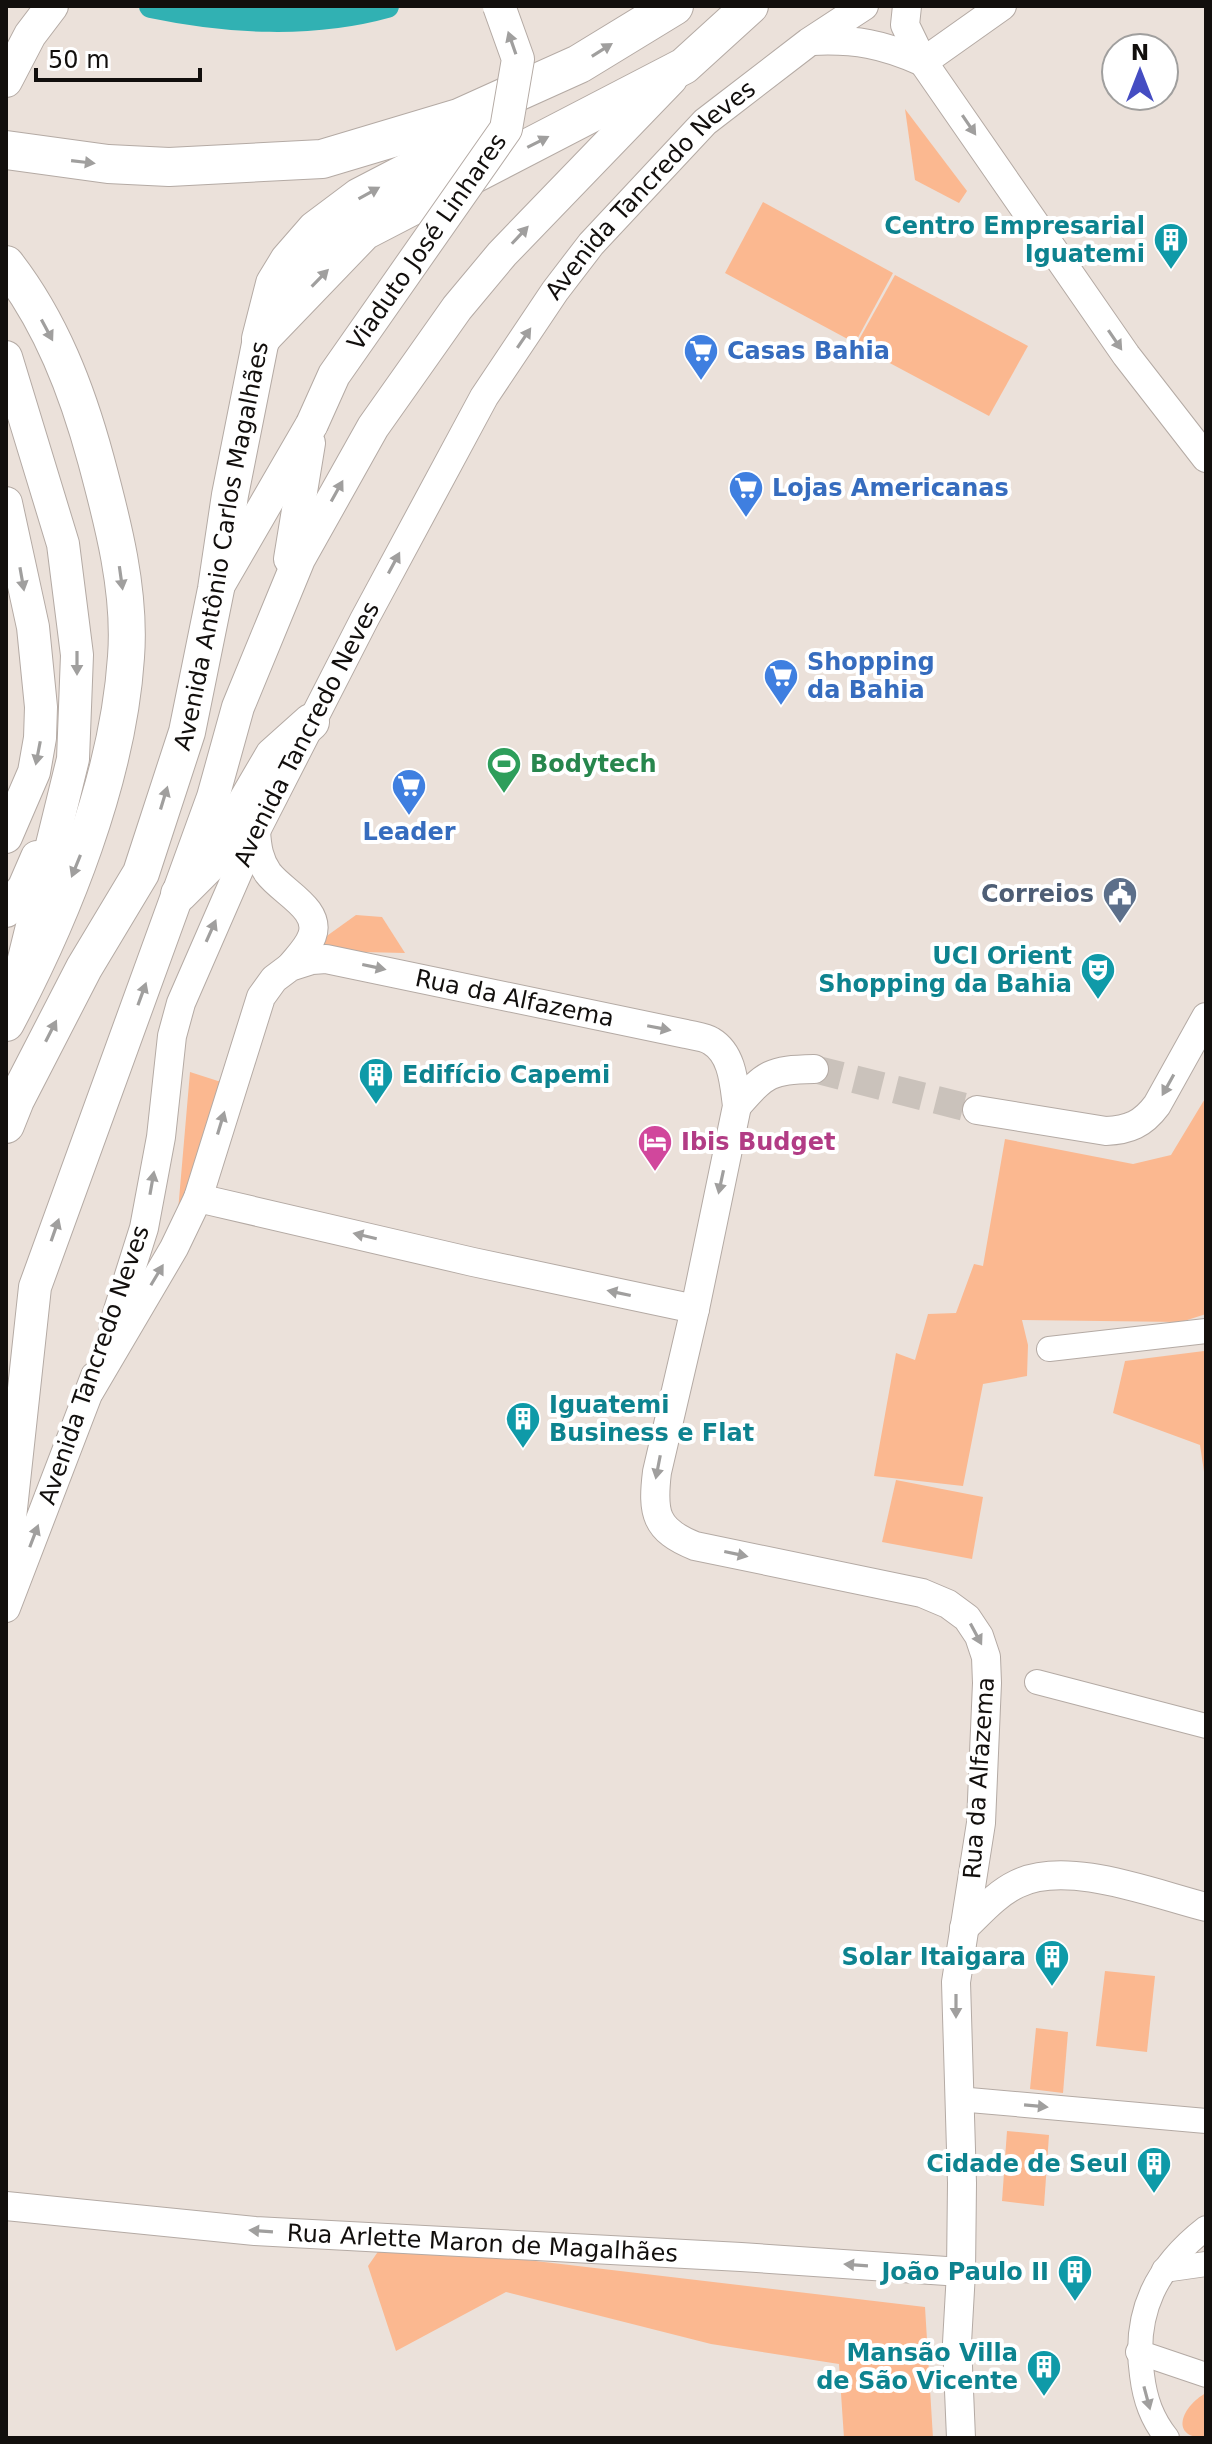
<svg xmlns="http://www.w3.org/2000/svg" width="1212" height="2444" font-family="'DejaVu Sans',sans-serif">
	<rect width="100%" height="100%" fill="#ebe1da"/>
	<g fill="#fbb890">
		<polygon points="905,109 967,191 959,203 915,180"/>
		<polygon points="763,202 893,273 855,343 725,273"/>
		<polygon points="895,275 1028,346 989,416 856,345"/>
		<polygon points="356,915 382,917 405,953 319,951 317,943"/>
		<polygon points="190,1072 218,1081 229,1079 176,1234"/>
		<polygon points="1206,1097 1206,1314 1181,1322 1022,1320 1028,1345 1027,1376 983,1384 963,1486 874,1476 896,1353 915,1360 928,1314 956,1313 974,1264 983,1266 1005,1139 1133,1164 1171,1155"/>
		<polygon points="1204,1351 1206,1358 1206,1485 1200,1445 1113,1413 1125,1361"/>
		<polygon points="896,1480 983,1497 972,1559 882,1542"/>
		<polygon points="1105,1971 1155,1976 1147,2052 1096,2046"/>
		<polygon points="1036,2028 1068,2032 1063,2093 1030,2089"/>
		<polygon points="1007,2131 1049,2135 1044,2206 1002,2201"/>
		<polygon points="384,2243 925,2307 933,2438 844,2438 839,2364 711,2344 506,2292 396,2351 368,2266"/>
		<path d="M1206,2393V2438C1168,2438 1182,2406 1206,2393Z"/>
	</g>
	<g fill="none" stroke-linecap="round" stroke-linejoin="round">
		<path stroke="#31b1b3" stroke-width="24" d="M151,6C227,22 312,27 387,6"/>
		<polyline stroke="#cac2bb" stroke-width="28" stroke-dasharray="28 14" stroke-linecap="butt" points="814,1069 977,1110"/>
		<defs>
			<g id="minor">
				<polyline points="1049,1349 1206,1331"/>
				<polyline points="1037,1682 1206,1726"/>
				<polyline points="958,2099 1206,2121"/>
				<polyline points="1164,2270 1206,2264"/>
				<polyline points="1138,2352 1206,2375"/>
				<path d="M1167,2438C1152,2419 1145,2400 1142,2375C1133,2312 1157,2266 1206,2228"/>
			</g>
			<g id="tertiary">
				<polyline points="907,6 905,25 923,62 1126,355 1206,458"/>
				<path d="M812,41C855,39 883,44 923,62"/>
				<polyline points="923,62 1002,6"/>
				<path d="M256,831C257,847 259,860 268,873C282,892 322,909 312,936C308,948 298,957 290,967"/>
				<path d="M737,1106C766,1073 770,1070 814,1069"/>
				<path d="M977,1110L1106,1131C1129,1130 1143,1124 1157,1105L1206,1017"/>
				<polyline points="198,1198 473,1262 695,1309"/>
				<path id="s1" d="M113,1326L144,1228L161,1137L172,1036L181,1003L256,831L364,620L484,397L555,291L591,244L705,122L809,42L864,6"/>
				<path id="s2" d="M90,1391L174,1248L198,1198L261,997L274,979L290,967L312,960L326,959L686,1034C694,1036 705,1037 711,1041C733,1054 734,1084 737,1106L695,1309L657,1472C652,1513 655,1530 695,1546L922,1593L948,1604L967,1618L979,1636L986,1657L987,1683L981,1823L956,1982L962,2183L961,2272L957,2343L961,2438"/>
				<polyline points="6,1608 95,1376"/>
				<path d="M964,1928C980,1913 996,1894 1017,1884C1067,1859 1154,1894 1206,1907"/>
				<path id="s3" d="M6,2206L255,2231L741,2257L961,2272"/>
			</g>
			<g id="secondary">
				<polyline points="6,81 30,35 52,6"/>
				<polyline points="6,357 63,544 77,655 73,759 21,971"/>
				<polyline points="6,503 33,627 41,707 40,738 34,772 6,837"/>
				<polyline points="290,559 309,443"/>
				<polyline points="220,583 312,424"/>
				<polyline points="6,911 24,887 37,857"/>
				<polyline points="6,1555 35,1287 213,797 238,707 299,559 373,427 457,308 502,254 671,79"/>
			</g>
			<g id="primary">
				<path d="M6,264C51,322 77,390 96,460C113,523 131,592 126,657C118,779 63,916 6,1023"/>
				<polyline points="179,894 211,862 273,756 311,722"/>
				<path id="s4" d="M6,1125L16,1100L84,968L141,873L187,732L216,589L230,495L261,339L364,232L684,66L750,6"/>
			</g>
			<g id="trunk">
				<polyline points="6,150 108,164 169,167 322,159 459,118 579,64 674,6"/>
				<polyline points="261,339 275,284 289,261 316,230 360,197 439,156 490,117"/>
			</g>
		</defs>
		<use href="#minor" stroke="#b4aaa4" stroke-width="26"/>
		<use href="#tertiary" stroke="#b4aaa4" stroke-width="30"/>
		<use href="#secondary" stroke="#b4aaa4" stroke-width="34"/>
		<use href="#primary" stroke="#b4aaa4" stroke-width="38"/>
		<use href="#trunk" stroke="#b4aaa4" stroke-width="40"/>
		<use href="#minor" stroke="#fff" stroke-width="24"/>
		<use href="#tertiary" stroke="#fff" stroke-width="28"/>
		<use href="#secondary" stroke="#fff" stroke-width="32"/>
		<use href="#primary" stroke="#fff" stroke-width="36"/>
		<use href="#trunk" stroke="#fff" stroke-width="38"/>
		<defs>
			<g id="secondary-bridge">
				<path id="s5" d="M312,424L334,375L506,129L518,59L499,6"/>
			</g>
		</defs>
		<use href="#secondary-bridge" stroke="#b4aaa4" stroke-width="34" stroke-linecap="butt"/>
		<use href="#secondary-bridge" stroke="#fff" stroke-width="32"/>
	</g>
	<defs><path id="oneway-solid" d="M-6-.8H1V-3.2L6.5 0L1 3.2V.8H-6Z" transform="scale(2)"/></defs>
	<g fill="#a09f9e">
		<use href="#oneway-solid" transform="translate(512 43) rotate(-109)"/>
		<use href="#oneway-solid" transform="translate(602 50) rotate(-32)"/>
		<use href="#oneway-solid" transform="translate(969 125) rotate(56)"/>
		<use href="#oneway-solid" transform="translate(538 142) rotate(-27)"/>
		<use href="#oneway-solid" transform="translate(83 162) rotate(7)"/>
		<use href="#oneway-solid" transform="translate(369 193) rotate(-29)"/>
		<use href="#oneway-solid" transform="translate(520 235) rotate(-47)"/>
		<use href="#oneway-solid" transform="translate(320 278) rotate(-46)"/>
		<use href="#oneway-solid" transform="translate(47 330) rotate(62)"/>
		<use href="#oneway-solid" transform="translate(524 338) rotate(-56)"/>
		<use href="#oneway-solid" transform="translate(1115 340) rotate(56)"/>
		<use href="#oneway-solid" transform="translate(337 491) rotate(-61)"/>
		<use href="#oneway-solid" transform="translate(394 563) rotate(-62)"/>
		<use href="#oneway-solid" transform="translate(121 578) rotate(82)"/>
		<use href="#oneway-solid" transform="translate(22 579) rotate(80)"/>
		<use href="#oneway-solid" transform="translate(77 663) rotate(90)"/>
		<use href="#oneway-solid" transform="translate(38 753) rotate(101)"/>
		<use href="#oneway-solid" transform="translate(164 798) rotate(-73)"/>
		<use href="#oneway-solid" transform="translate(76 866) rotate(112)"/>
		<use href="#oneway-solid" transform="translate(211 931) rotate(-66)"/>
		<use href="#oneway-solid" transform="translate(374 967) rotate(12)"/>
		<use href="#oneway-solid" transform="translate(142 994) rotate(-70)"/>
		<use href="#oneway-solid" transform="translate(659 1028) rotate(11)"/>
		<use href="#oneway-solid" transform="translate(51 1031) rotate(-63)"/>
		<use href="#oneway-solid" transform="translate(1168 1085) rotate(119)"/>
		<use href="#oneway-solid" transform="translate(221 1123) rotate(-73)"/>
		<use href="#oneway-solid" transform="translate(721 1182) rotate(102)"/>
		<use href="#oneway-solid" transform="translate(152 1183) rotate(-80)"/>
		<use href="#oneway-solid" transform="translate(55 1230) rotate(-71)"/>
		<use href="#oneway-solid" transform="translate(365 1236) rotate(-167)"/>
		<use href="#oneway-solid" transform="translate(157 1275) rotate(-59)"/>
		<use href="#oneway-solid" transform="translate(619 1293) rotate(-168)"/>
		<use href="#oneway-solid" transform="translate(658 1467) rotate(101)"/>
		<use href="#oneway-solid" transform="translate(34 1536) rotate(-69)"/>
		<use href="#oneway-solid" transform="translate(736 1554) rotate(12)"/>
		<use href="#oneway-solid" transform="translate(976 1634) rotate(62)"/>
		<use href="#oneway-solid" transform="translate(956 2006) rotate(90)"/>
		<use href="#oneway-solid" transform="translate(1036 2106) rotate(5)"/>
		<use href="#oneway-solid" transform="translate(261 2231) rotate(-176)"/>
		<use href="#oneway-solid" transform="translate(856 2265) rotate(-176)"/>
		<use href="#oneway-solid" transform="translate(1147 2398) rotate(75)"/>
	</g>
	<defs>
		<symbol id="building-pin" viewBox="-11 -11 22 30"><path d="M0 17L-7.5 6A9.5 9.5 0 1 1 7.5 6Z" fill="#0f9aa8" stroke="#fff"/><path d="M-4-6H4V6H1V3H-1V6H-4ZM-2.5-4.3h1.7v1.8h-1.7ZM.8-4.3h1.7v1.8H.8ZM-2.5-1h1.7V.8h-1.7ZM.8-1h1.7V.8H.8Z" fill="#fff"/></symbol>
		<symbol id="supermarket-pin" viewBox="-11 -11 22 30"><path d="M0 17L-7.5 6A9.5 9.5 0 1 1 7.5 6Z" fill="#3f7fe0" stroke="#fff"/><path d="M-6-5.5h2.5l.6 2H6L4.5 2H-2.5L-4.4-4H-6ZM-1.5 3.2a1.3 1.3 0 1 0 .1 0ZM3 3.2a1.3 1.3 0 1 0 .1 0Z" fill="#fff"/></symbol>
		<symbol id="stadium-pin" viewBox="-11 -11 22 30"><path d="M0 17L-7.5 6A9.5 9.5 0 1 1 7.5 6Z" fill="#2e9e5b" stroke="#fff"/><path d="M0-5a6.5 5 0 1 0 0 10a6.5 5 0 1 0 0-10ZM-3.5-1.8h7v3.6h-7Z" fill="#fff"/></symbol>
		<symbol id="civic-pin" viewBox="-11 -11 22 30"><path d="M0 17L-7.5 6A9.5 9.5 0 1 1 7.5 6Z" fill="#5c6f8a" stroke="#fff"/><path d="M-.6-6.5H3V-4.5H.6V-3L4-1V1h2V6H-6V1h2V-1L-.6-3ZM-1.2 2.5V6h2.4V2.5Z" fill="#fff"/></symbol>
		<symbol id="theatre-pin" viewBox="-11 -11 22 30"><path d="M0 17L-7.5 6A9.5 9.5 0 1 1 7.5 6Z" fill="#0f9aa8" stroke="#fff"/><path d="M-5-5.5Q0-4 5-5.5V0Q5 5 0 6Q-5 5-5 0ZM-3.3-2.5H-1v1.5H-3.3ZM1-2.5H3.3v1.5H1ZM-2.8 1Q0 5.5 2.8 1Z" fill="#fff"/></symbol>
		<symbol id="hotel-pin" viewBox="-11 -11 22 30"><path d="M0 17L-7.5 6A9.5 9.5 0 1 1 7.5 6Z" fill="#d1479c" stroke="#fff"/><path d="M-6-4.5h1.5V1H6V5H4.5V3h-9V5H-6ZM-4 0a1.8 1.8 0 1 1 3.6 0ZM.5 0V-2.5h3Q6-2.5 6 0Z" fill="#fff"/></symbol>
	</defs>
	<g fill-rule="evenodd">
		<use href="#building-pin" x="1151" y="220" width="40" height="54"/>
		<use href="#supermarket-pin" x="681" y="331" width="40" height="54"/>
		<use href="#supermarket-pin" x="726" y="468" width="40" height="54"/>
		<use href="#supermarket-pin" x="761" y="656" width="40" height="54"/>
		<use href="#stadium-pin" x="484" y="744" width="40" height="54"/>
		<use href="#supermarket-pin" x="389" y="766" width="40" height="54"/>
		<use href="#civic-pin" x="1100" y="874" width="40" height="54"/>
		<use href="#theatre-pin" x="1078" y="950" width="40" height="54"/>
		<use href="#building-pin" x="356" y="1055" width="40" height="54"/>
		<use href="#hotel-pin" x="635" y="1122" width="40" height="54"/>
		<use href="#building-pin" x="503" y="1399" width="40" height="54"/>
		<use href="#building-pin" x="1032" y="1937" width="40" height="54"/>
		<use href="#building-pin" x="1134" y="2144" width="40" height="54"/>
		<use href="#building-pin" x="1055" y="2252" width="40" height="54"/>
		<use href="#building-pin" x="1024" y="2347" width="40" height="54"/>
	</g>
	<g text-anchor="middle" dominant-baseline="central" stroke-width="8" stroke-linejoin="round" paint-order="stroke">
		<g font-size="24" fill="#120f0d" stroke="#fff">
			<text stroke="none"><textPath href="#s1" startOffset="1276">Avenida Tancredo Neves</textPath></text>
			<text stroke="none"><textPath href="#s5" startOffset="216">Viaduto José Linhares</textPath></text>
			<text stroke="none"><textPath href="#s4" startOffset="624">Avenida Antônio Carlos Magalhães</textPath></text>
			<text stroke="none"><textPath href="#s1" startOffset="628">Avenida Tancredo Neves</textPath></text>
			<text stroke="none"><textPath href="#s2" startOffset="704">Rua da Alfazema</textPath></text>
			<text transform="translate(94 1365) rotate(-71)">Avenida Tancredo Neves</text>
			<text transform="translate(979 1778) rotate(-86)">Rua da Alfazema</text>
			<text stroke="none"><textPath href="#s3" startOffset="478">Rua Arlette Maron de Magalhães</textPath></text>
		</g>
		<g font-size="24" font-weight="bold" fill="#0d838f" stroke="#fff" text-anchor="end">
			<text x="1145" y="226">Centro Empresarial<tspan x="1145" dy="28">Iguatemi</tspan></text>
			<text x="1072" y="956">UCI Orient<tspan x="1072" dy="28">Shopping da Bahia</tspan></text>
			<text x="402" y="1075" text-anchor="start">Edifício Capemi</text>
			<text x="549" y="1405" text-anchor="start">Iguatemi<tspan x="549" dy="28">Business e Flat</tspan></text>
			<text x="1026" y="1957">Solar Itaigara</text>
			<text x="1128" y="2164">Cidade de Seul</text>
			<text x="1049" y="2272">João Paulo II</text>
			<text x="1018" y="2353">Mansão Villa<tspan x="1018" dy="28">de São Vicente</tspan></text>
		</g>
		<g font-size="24" font-weight="bold" fill="#366cbe" stroke="#fff" text-anchor="start">
			<text x="727" y="351">Casas Bahia</text>
			<text x="772" y="488">Lojas Americanas</text>
			<text x="807" y="662">Shopping<tspan x="807" dy="28">da Bahia</tspan></text>
			<text x="409" y="832" text-anchor="middle">Leader</text>
		</g>
		<g font-size="24" font-weight="bold" fill="#27864d" stroke="#fff" text-anchor="start">
			<text x="530" y="764">Bodytech</text>
		</g>
		<g font-size="24" font-weight="bold" fill="#4e5e75" stroke="#fff" text-anchor="end">
			<text x="1094" y="894">Correios</text>
		</g>
		<g font-size="24" font-weight="bold" fill="#b23c85" stroke="#fff" text-anchor="start">
			<text x="681" y="1142">Ibis Budget</text>
		</g>
	</g>
	<rect width="1212" height="2444" fill="none" stroke="#120f0d" stroke-width="16"/>
	<g transform="translate(1140 72)"><circle r="38" fill="#ffffff" stroke="#a09f9e" stroke-width="2"/>
	<path d="M0-6L14 30L0 20L-14 30Z" fill="#454dc2"/>
	<text y="-12" font-size="22" font-weight="bold" text-anchor="middle" fill="#120f0d">N</text>
	</g>
	<path d="M36 68v12h164v-12" fill="none" stroke="#120f0d" stroke-width="4"/>
	<text x="48" y="68" font-size="24" fill="#120f0d" stroke="#ffffff" stroke-width="6" paint-order="stroke">50 m</text>
</svg>
